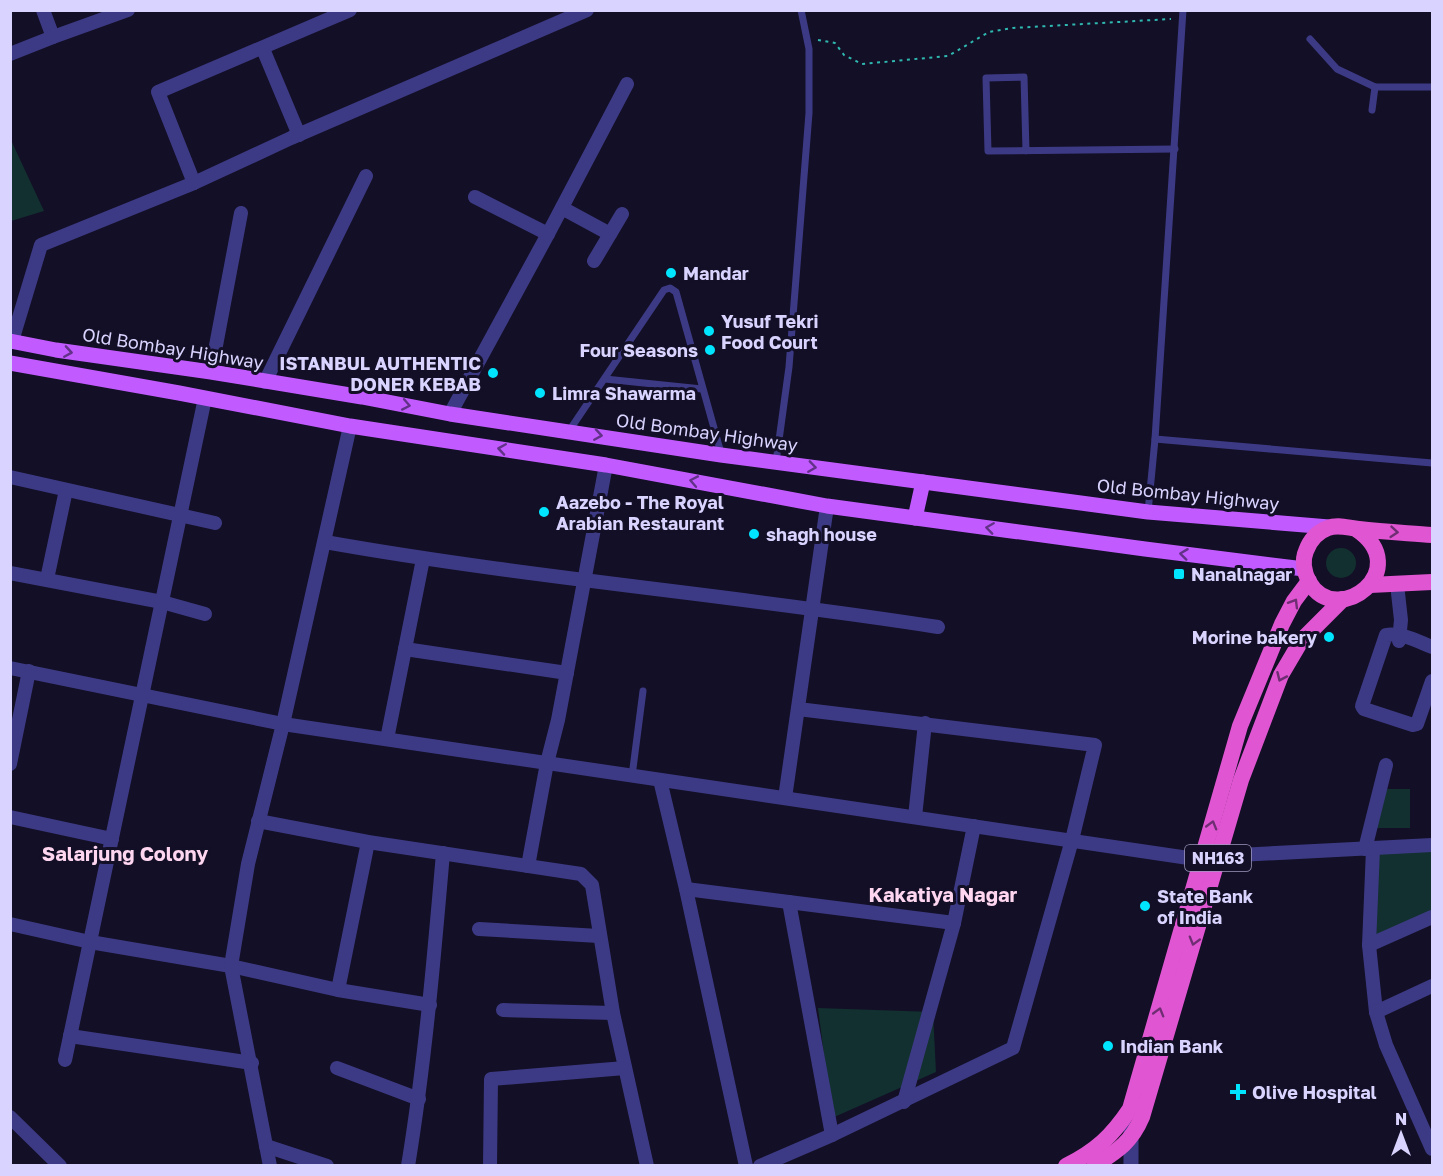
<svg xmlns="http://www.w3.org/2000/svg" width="1443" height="1176" font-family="'Golos Text',sans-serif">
	<rect width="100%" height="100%" fill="#130f26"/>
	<g fill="#12302f">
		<polygon points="10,138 44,211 11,221 10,221"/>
		<circle cx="1341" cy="563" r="15"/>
		<polygon points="1384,789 1410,789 1410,828 1373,828"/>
		<polygon points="1432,850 1432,913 1376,940 1377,853"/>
		<polygon points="818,1008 933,1012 936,1072 832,1118"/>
	</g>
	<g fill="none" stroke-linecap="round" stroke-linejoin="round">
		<polyline stroke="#2fb8b0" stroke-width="2" stroke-dasharray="3 4.5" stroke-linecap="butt" points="818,40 835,43 844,55 862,64 948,56 989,32 1013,28 1171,19"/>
		<g stroke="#3d3a85" stroke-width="7">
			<polyline points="1310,39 1337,69 1375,87"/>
			<polyline points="1372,110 1375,87 1432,87"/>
			<polyline points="1026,151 1024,77 986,78 988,151 1175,149"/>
			<polyline points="605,379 702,389"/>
			<polyline points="569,431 664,290 670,288 676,292 721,453"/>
			<polyline points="1155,439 1432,463"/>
			<polyline points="776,462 789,367 809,113 809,49 801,10"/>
			<polyline points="1148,512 1155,439 1183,10"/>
			<polyline points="632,776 643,691"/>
		</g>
		<g stroke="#3d3a85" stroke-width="14">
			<polyline points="43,10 53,37"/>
			<polyline points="263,49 299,135"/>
			<polyline points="10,54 53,37 128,10"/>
			<polyline points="194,183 158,92 350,10"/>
			<polyline points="475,197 548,234"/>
			<polyline points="562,208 610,234"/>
			<polyline points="594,261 622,214"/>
			<polyline points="12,341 41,245 194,183 291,138 587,10"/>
			<polyline points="211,372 241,213"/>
			<polyline points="265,382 366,176"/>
			<polyline points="450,414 548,234 627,84"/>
			<polyline points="10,477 215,523"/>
			<path d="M325,542C528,578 734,595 938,627"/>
			<polyline points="10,573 162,602 205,614"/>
			<polyline points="47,579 66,490"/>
			<polyline points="1397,584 1401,620 1399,641"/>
			<path d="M1432,647C1419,642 1400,632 1386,635L1362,706L1364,709L1413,725L1417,724L1432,681"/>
			<polyline points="405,649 567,673"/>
			<polyline points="10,668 283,724 1202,860"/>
			<polyline points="387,739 423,559"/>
			<polyline points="10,764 29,671"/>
			<polyline points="660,780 686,889 746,1166"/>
			<polyline points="785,798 827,506"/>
			<polyline points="10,817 112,839"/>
			<polyline points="915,817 925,723"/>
			<polyline points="258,821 368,842 581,874 592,885 613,1013 647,1166"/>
			<polyline points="1365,849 1386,765"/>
			<polyline points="1373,849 1369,945 1376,1012 1386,1045 1432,1149"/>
			<polyline points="1219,856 1432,845"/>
			<polyline points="528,866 547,763 558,720 606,465"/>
			<polyline points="686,889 954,923"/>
			<polyline points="789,902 832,1135"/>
			<polyline points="10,924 90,942 231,966 338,990 430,1005"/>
			<polyline points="479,929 599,936"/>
			<polyline points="1369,945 1432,917"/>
			<polyline points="338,990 368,842"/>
			<polyline points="503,1010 613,1013"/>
			<polyline points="1376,1012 1432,986"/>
			<polyline points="70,1036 252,1063"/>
			<polyline points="65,1060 205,398"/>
			<polyline points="337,1068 419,1099"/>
			<polyline points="904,1102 954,923 974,826"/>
			<polyline points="10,1117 60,1166"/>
			<polyline points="266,1146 327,1166"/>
			<polyline points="270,1166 231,966 248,864 283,724 350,426"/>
			<path d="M408,1166C425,1062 434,958 443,853"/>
			<polyline points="490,1166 491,1079 625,1068"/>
			<polyline points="760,1166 832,1135 1013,1048 1072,840 1095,745 798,709"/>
		</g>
		<polyline stroke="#3d3a85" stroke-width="15" points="1131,1130 1131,1166"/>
		<g stroke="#c25bff" stroke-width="15">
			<polyline points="10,341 56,350 211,372 362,397 450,414 721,455 1148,512 1329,527"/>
			<polyline points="10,363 179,393 350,426 606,465 827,506 1145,549 1304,569"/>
			<polyline points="915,518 923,482"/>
		</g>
		<g stroke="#e055d1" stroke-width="16">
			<path d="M1356,529C1416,569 1337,630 1309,582C1304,572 1302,560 1306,551C1310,540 1317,532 1328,528C1338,524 1348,528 1359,529C1384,532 1408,533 1432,535"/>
			<polyline points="1370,585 1432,582"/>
			<path d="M1066,1166C1096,1151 1112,1136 1130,1109L1240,726L1282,624L1294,601L1309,581"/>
			<path d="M1094,1166C1117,1151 1131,1143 1142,1117L1241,780L1281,675L1301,641L1343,599"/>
		</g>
	</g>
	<defs><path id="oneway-chevron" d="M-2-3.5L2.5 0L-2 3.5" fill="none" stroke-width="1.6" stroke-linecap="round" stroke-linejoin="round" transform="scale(1.5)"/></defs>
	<g stroke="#623188">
		<use href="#oneway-chevron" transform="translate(68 352) rotate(9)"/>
		<use href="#oneway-chevron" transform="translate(406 405) rotate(11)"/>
		<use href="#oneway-chevron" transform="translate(598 435) rotate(9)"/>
		<use href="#oneway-chevron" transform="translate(502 449) rotate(-171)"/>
		<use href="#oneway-chevron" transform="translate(812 467) rotate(8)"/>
		<use href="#oneway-chevron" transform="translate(694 481) rotate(-169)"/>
		<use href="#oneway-chevron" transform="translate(990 528) rotate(-172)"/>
		<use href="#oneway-chevron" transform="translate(1184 554) rotate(-173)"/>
	</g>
	<g stroke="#6f2e73">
		<use href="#oneway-chevron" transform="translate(1394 532) rotate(5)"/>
		<use href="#oneway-chevron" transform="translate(1294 603) rotate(-59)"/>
		<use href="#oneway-chevron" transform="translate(1281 677) rotate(114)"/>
		<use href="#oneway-chevron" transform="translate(1212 825) rotate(-74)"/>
		<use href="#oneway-chevron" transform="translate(1194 941) rotate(106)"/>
		<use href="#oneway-chevron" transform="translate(1159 1012) rotate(-74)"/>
	</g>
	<g fill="#00e5ff" stroke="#130f26" stroke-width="2">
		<circle cx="671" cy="273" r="6"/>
		<circle cx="709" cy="331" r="6"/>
		<circle cx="710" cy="350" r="6"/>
		<circle cx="493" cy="373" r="6"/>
		<circle cx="540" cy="393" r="6"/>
		<circle cx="544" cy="512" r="6"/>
		<circle cx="754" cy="534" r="6"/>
		<rect x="1173" y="568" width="12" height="12" rx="3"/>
		<circle cx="1329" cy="637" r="6"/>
		<circle cx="1145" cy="906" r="6"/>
		<circle cx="1108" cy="1046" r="6"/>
		<path d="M1235 1083h6v6h6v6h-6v6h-6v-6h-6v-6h6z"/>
	</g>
	<g text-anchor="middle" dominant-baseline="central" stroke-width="6" stroke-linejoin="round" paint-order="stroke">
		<rect fill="#130f26" stroke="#9e99be" stroke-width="1.5" x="1185" y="845" width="66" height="26" rx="4.5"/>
		<g font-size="16" font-weight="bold" fill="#d9d4ff">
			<text x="1218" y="858">NH163</text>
		</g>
		<g font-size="18" font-weight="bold" fill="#d9d4ff" stroke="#130f26" text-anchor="start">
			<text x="683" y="273">Mandar</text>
			<text x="721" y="321">Yusuf Tekri<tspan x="721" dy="21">Food Court</tspan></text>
			<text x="698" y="350" text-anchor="end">Four Seasons</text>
			<text x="481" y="363" text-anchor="end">ISTANBUL AUTHENTIC<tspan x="481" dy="21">DONER KEBAB</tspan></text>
			<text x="552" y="393">Limra Shawarma</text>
			<text x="556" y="502">Aazebo - The Royal<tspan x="556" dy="21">Arabian Restaurant</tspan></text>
			<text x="766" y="534">shagh house</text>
			<text x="1191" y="574">Nanalnagar</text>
			<text x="1317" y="637" text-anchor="end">Morine bakery</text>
			<text x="1157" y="896">State Bank<tspan x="1157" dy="21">of India</tspan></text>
			<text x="1120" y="1046">Indian Bank</text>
			<text x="1252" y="1092">Olive Hospital</text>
		</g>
		<g font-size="18" fill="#d9d4ff" stroke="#130f26">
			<text transform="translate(173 348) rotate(9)">Old Bombay Highway</text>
			<text transform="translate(707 432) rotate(8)">Old Bombay Highway</text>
			<text transform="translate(1188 494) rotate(6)">Old Bombay Highway</text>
		</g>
		<g font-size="20" font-weight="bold" fill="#ffd6f0" stroke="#130f26">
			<text x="125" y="853">Salarjung Colony</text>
			<text x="943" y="894">Kakatiya Nagar</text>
		</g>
	</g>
	<rect width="1443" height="1176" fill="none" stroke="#d9d4ff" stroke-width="24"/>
	<g transform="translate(1401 1134)" stroke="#130f26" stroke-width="4.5" paint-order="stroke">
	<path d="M0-4.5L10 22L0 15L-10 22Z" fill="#d9d4ff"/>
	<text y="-9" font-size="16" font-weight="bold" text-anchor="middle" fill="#d9d4ff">N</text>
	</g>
</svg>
